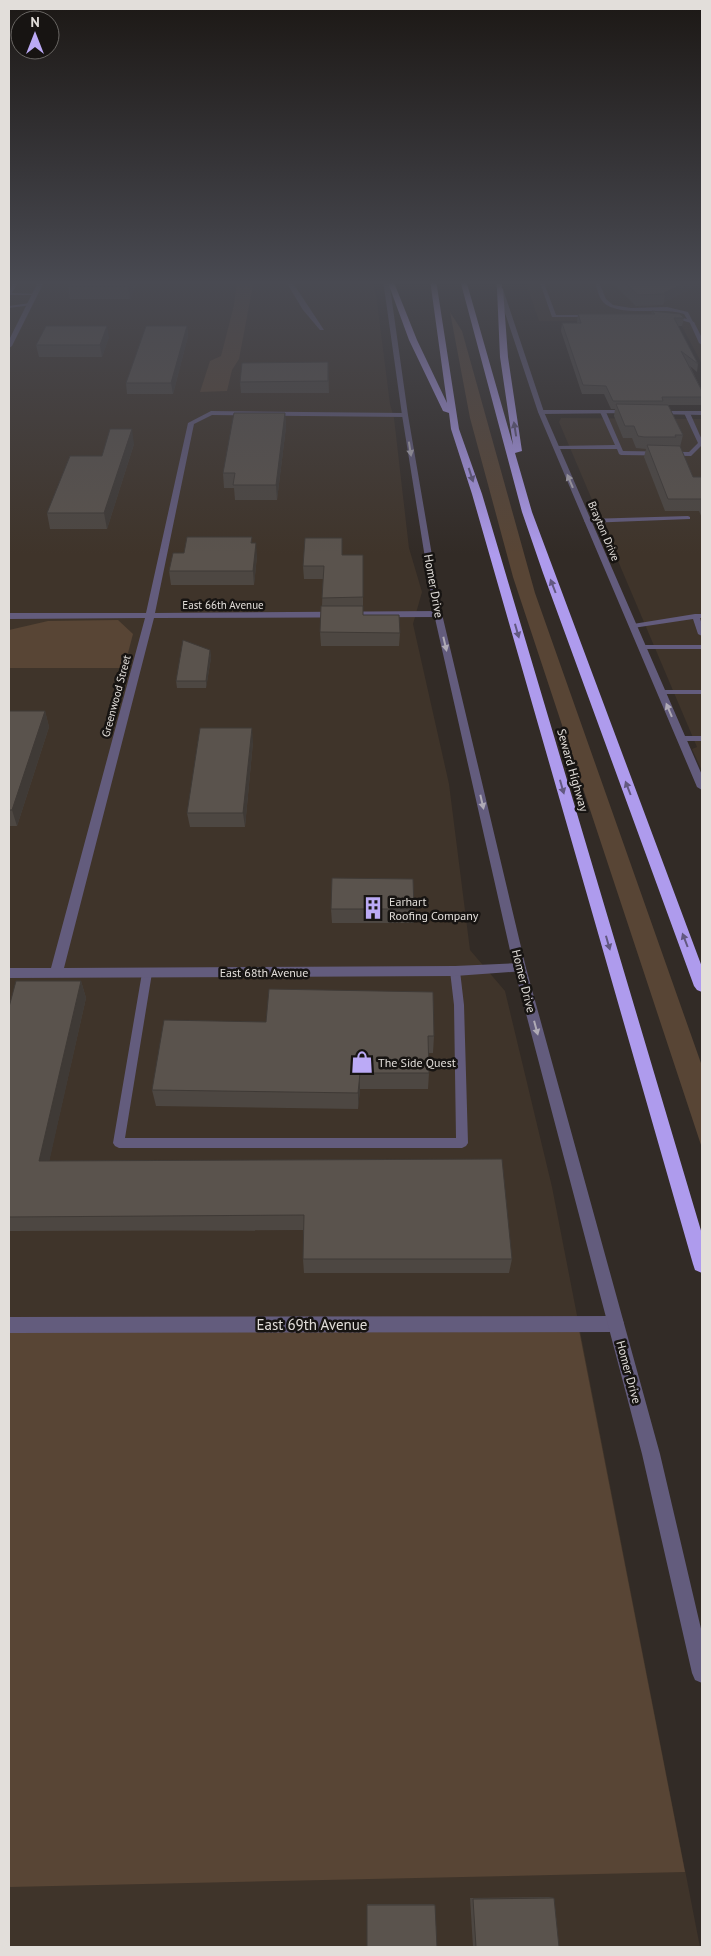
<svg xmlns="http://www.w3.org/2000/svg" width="711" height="1956" font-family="'PT Sans',sans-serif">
	<rect width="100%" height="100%" fill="#322b26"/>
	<g fill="#3f342a">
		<polygon points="9,280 372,280 376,294 390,404 394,418 409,548 422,592 413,624 449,784 470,950 505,991 552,1187 700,1947 9,1947"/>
		<polygon points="525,280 702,280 702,364 679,321 539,321"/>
		<polygon points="561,418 702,419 702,771 692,749 697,747 559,422"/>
	</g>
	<g fill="#584535">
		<polygon points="237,280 254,280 239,359 232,370 227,391 200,392 210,361 221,356 234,305"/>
		<polygon points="450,312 462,331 535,593 702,1066 702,1148 513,577 470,418"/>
		<polygon points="118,620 133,634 124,668 9,668 9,630 48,621"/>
		<polygon points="209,1325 579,1330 685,1872 9,1887 9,1329"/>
	</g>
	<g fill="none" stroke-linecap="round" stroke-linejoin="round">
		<g fill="#635c7d" fill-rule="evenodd">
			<polygon points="15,280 19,280 12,293 37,294 35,295 9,295 9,291"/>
			<polygon points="539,280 543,280 556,315 591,315 593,316 591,317 552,317"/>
			<path d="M594,280H598L606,299L613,305L631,308L667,307L688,312L693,322L691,323L668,316L670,315L687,319L684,314C663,306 618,318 603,302C598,296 597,287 594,280Z"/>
			<polygon points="30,303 32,305 9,308 9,306"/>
			<polygon points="603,410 606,412 623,451 689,452 698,443 684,413 687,411 690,413 702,440 702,445 691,456 621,455 619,454 617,449 554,449 554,447 556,446 615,445 600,412"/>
			<polygon points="688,516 690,517 690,519 587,523 584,521 587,519"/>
			<polygon points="695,614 702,614 702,618 700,618 702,625 702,636 698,634 693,619 633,628 629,626 633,624"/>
			<rect x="639" y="645" width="63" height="4"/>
			<polygon points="658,690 702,690 702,694 661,694 657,692"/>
			<polygon points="682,736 702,736 702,741 679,741 678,739"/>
			<polygon points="455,967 460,971 464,1005 468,1143 466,1146 462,1148 119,1148 115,1146 113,1143 142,973 143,970 151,970 152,973 125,1138 456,1138 454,1005 450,971"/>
		</g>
		<g fill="#635c7d" fill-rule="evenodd">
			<polygon points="39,280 45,280 12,346 9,348 9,340"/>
			<polygon points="285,280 291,280 324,330 320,330 303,310"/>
			<polygon points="689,321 694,322 702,338 702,345 699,343"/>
			<polygon points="630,410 633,412 632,413 541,414 538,412 541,410"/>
			<polygon points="211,411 405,413 408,415 405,417 212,415 194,424 155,613 438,611 442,614 438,617 154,618 64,968 455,966 520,963 524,965 526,968 524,971 455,976 9,978 9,968 51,968 145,618 9,619 9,613 146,613 188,423"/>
			<polygon points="653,411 702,411 702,415 655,414 652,412"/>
			<polygon points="616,1316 622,1318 624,1324 622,1330 616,1332 9,1333 9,1317"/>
		</g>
		<g fill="#635c7d" fill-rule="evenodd">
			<polygon points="383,280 389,280 408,415 442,614 526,968 660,1454 702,1633 702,1683 695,1680 692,1673 642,1454 514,968 434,614 402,415"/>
			<polygon points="500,287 503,289 544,412 702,775 702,790 697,787 538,412 497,289"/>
		</g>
		<polygon fill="#9889cd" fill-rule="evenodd" points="496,280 502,280 502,290 497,289"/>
		<g fill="#ae9bed" fill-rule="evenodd">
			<polygon points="387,280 393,280 417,340 447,403 430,280 436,280 459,429 482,494 702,1234 702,1273 695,1270 693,1264 472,494 451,429 449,413 443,411 409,340"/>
			<polygon points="460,280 466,280 513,445 500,357 497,289 500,287 503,289 508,357 522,451 515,453 532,512 702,967 702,992 697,990 694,986 543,573 522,512"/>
		</g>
	</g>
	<g fill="#4d4742">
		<polygon points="138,280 130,299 70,299 68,286"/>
		<polygon points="612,280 702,280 702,283 664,302 663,305 636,306 612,283"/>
		<polygon points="652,311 684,318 682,326 678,326 698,364 697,372 690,366 702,391 702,405 668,405 683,435 680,447 693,477 702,477 702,518 699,511 665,511 644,457 646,449 636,448 632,438 623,438 614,416 615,409 611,409 604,394 582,394 561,331 562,323 577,323 577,322 578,314 651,314"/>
		<polygon points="187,326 188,336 173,394 127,394 126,383"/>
		<polygon points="109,337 102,357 39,357 36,345"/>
		<polygon points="328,362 329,393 241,393 240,382"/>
		<polygon points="285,413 286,427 277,500 235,500 234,488 224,488 223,473"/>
		<polygon points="134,444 107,529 50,529 47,513 102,456"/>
		<polygon points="252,543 257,556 254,585 171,585 169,571 184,553"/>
		<polygon points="342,555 363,555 363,615 400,633 399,646 321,646 320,632 322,606 323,579 304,579 303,566"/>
		<polygon points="210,650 211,658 206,688 177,688 176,681"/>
		<polygon points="9,711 45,711 49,727 17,826 9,826"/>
		<polygon points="253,742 245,827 190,827 187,813"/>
		<polygon points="331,909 414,909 414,923 332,923"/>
		<polygon points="81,981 86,998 49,1161 512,1259 509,1273 304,1273 303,1259 303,1230 9,1231 9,1007"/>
		<polygon points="266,1022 434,1036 433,1053 429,1053 429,1073 428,1089 360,1089 358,1109 156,1106 152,1090"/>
		<polygon points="549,1897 554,1898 559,1947 473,1947 470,1898"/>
		<polygon points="367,1904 433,1904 435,1905 367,1947"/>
	</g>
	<g fill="#3f3a36">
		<polygon points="131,280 138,280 130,299 128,286"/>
		<polygon points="690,280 702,280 702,283 664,302 665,294 664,293"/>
		<polygon points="107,326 109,337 102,357 100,345"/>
		<polygon points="187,326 188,336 173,394 171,383"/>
		<polygon points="285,413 286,427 277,500 276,485"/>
		<polygon points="132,429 134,444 107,529 104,513"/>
		<polygon points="256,543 257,556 254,585 253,571"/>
		<polygon points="210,650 211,658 206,688 206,681"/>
		<polygon points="45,711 49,727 17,826 12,810"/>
		<polygon points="252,728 253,742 245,827 243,813"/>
		<polygon points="81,981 86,998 46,1176 39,1161"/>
		<polygon points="360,1073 360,1089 358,1109 358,1093"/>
	</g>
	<g fill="#5a534d" stroke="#3f3a36">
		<polygon points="71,280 131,280 128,286 68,286"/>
		<polygon points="622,280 690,280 664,293 665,294 638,295"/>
		<polygon points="652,311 680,314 684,318 674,318 698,364 681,351 702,391 702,397 662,397 663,401 613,401 606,386 583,385 562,323 581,323 578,314 655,314"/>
		<polygon points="46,326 107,326 100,345 36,345"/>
		<polygon points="146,326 187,326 171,383 126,383"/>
		<polygon points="328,362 328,381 240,382 242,363"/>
		<polygon points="616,404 668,405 683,435 675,435 676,437 644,437 638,436 634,426 625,426"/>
		<polygon points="234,413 285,413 276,485 233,485 235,473 223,473"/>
		<polygon points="110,429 132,429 104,513 47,513 70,456 102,456"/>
		<polygon points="647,445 680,446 693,477 702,477 702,499 668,499"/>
		<polygon points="187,537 252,537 251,543 256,543 253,571 169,571 173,553 184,553"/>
		<polygon points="305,538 342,538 342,555 363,555 363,597 322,598 324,566 303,566"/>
		<polygon points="321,606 363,606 363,615 399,615 400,633 320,632"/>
		<polygon points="183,640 210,650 206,681 176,681"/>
		<polygon points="9,711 45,711 12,810 9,810"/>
		<polygon points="200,728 252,728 243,813 187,813"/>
		<polygon points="332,878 413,879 414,909 331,909"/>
		<polygon points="16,981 81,981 39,1161 502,1159 512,1259 303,1259 304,1215 9,1217 9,1007"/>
		<polygon points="269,989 433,992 434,1036 428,1036 429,1073 360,1073 358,1093 152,1090 164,1020 266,1022"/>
		<polygon points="554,1898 559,1947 476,1947 473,1899"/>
		<polygon points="367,1905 435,1905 437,1947 367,1947"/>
	</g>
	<defs><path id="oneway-solid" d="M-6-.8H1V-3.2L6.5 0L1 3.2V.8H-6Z" transform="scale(1.25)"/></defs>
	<g fill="#625880">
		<use href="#oneway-solid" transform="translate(515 429) rotate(-99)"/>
		<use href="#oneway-solid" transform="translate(471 475) rotate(72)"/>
		<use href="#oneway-solid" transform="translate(553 586) rotate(-111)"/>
		<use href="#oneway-solid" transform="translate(517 631) rotate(74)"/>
		<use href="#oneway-solid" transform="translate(562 787) rotate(74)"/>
		<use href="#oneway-solid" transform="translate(628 788) rotate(-111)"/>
		<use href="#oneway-solid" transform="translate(685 940) rotate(-111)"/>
		<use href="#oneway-solid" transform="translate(608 943) rotate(74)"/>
	</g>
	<g fill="#afaab5">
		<use href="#oneway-solid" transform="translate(410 449) rotate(81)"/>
		<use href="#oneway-solid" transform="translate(570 481) rotate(-113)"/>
		<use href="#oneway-solid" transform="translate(445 644) rotate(77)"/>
		<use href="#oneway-solid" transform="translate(669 710) rotate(-113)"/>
		<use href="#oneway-solid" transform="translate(482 802) rotate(77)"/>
		<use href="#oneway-solid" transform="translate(536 1028) rotate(75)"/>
	</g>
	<linearGradient id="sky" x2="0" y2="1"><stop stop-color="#1c1815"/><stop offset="0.51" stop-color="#494a52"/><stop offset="1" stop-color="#494a52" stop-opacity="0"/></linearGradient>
	<rect width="711" height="554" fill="url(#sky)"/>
	<defs>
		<symbol id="building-bare" viewBox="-9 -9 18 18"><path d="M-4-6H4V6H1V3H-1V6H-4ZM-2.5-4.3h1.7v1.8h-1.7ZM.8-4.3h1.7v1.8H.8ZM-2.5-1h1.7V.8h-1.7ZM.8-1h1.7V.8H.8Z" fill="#bbaaf6" stroke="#171412" stroke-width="2.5" paint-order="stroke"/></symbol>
		<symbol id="shop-bare" viewBox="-9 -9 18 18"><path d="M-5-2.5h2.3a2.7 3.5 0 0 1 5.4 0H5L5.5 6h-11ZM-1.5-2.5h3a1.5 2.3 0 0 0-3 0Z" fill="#bbaaf6" stroke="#171412" stroke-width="2.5" paint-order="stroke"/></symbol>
	</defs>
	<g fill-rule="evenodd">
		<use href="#building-bare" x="357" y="892" width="32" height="32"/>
		<use href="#shop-bare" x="346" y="1046" width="32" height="32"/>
	</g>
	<g text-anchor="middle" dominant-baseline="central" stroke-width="5" stroke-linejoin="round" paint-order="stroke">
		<g font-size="11" fill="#e2deda" stroke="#171412">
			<text transform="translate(604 531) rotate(67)">Brayton Drive</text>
			<text x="223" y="605">East 66th Avenue</text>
			<text transform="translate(116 696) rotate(-75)">Greenwood Street</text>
		</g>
		<g font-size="12" fill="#e2deda" stroke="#171412">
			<text transform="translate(434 586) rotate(80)">Homer Drive</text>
			<text transform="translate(573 770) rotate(74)">Seward Highway</text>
			<text x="264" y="972">East 68th Avenue</text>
			<text transform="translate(524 981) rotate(76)">Homer Drive</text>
			<text transform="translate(629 1372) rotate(75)">Homer Drive</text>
		</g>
		<g font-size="12" fill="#e2deda" stroke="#171412" text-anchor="start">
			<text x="389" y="901">Earhart<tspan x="389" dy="14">Roofing Company</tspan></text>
			<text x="378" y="1062">The Side Quest</text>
		</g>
		<g font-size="15" fill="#e2deda" stroke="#171412">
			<text x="312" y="1324">East 69th Avenue</text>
		</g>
	</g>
	<rect width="711" height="1956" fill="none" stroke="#e2deda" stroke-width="20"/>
	<g transform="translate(35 35)"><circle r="24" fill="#171412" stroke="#686562"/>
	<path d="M0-4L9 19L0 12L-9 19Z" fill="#bbaaf6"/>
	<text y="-8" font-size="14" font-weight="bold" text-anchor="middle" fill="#e2deda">N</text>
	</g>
</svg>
